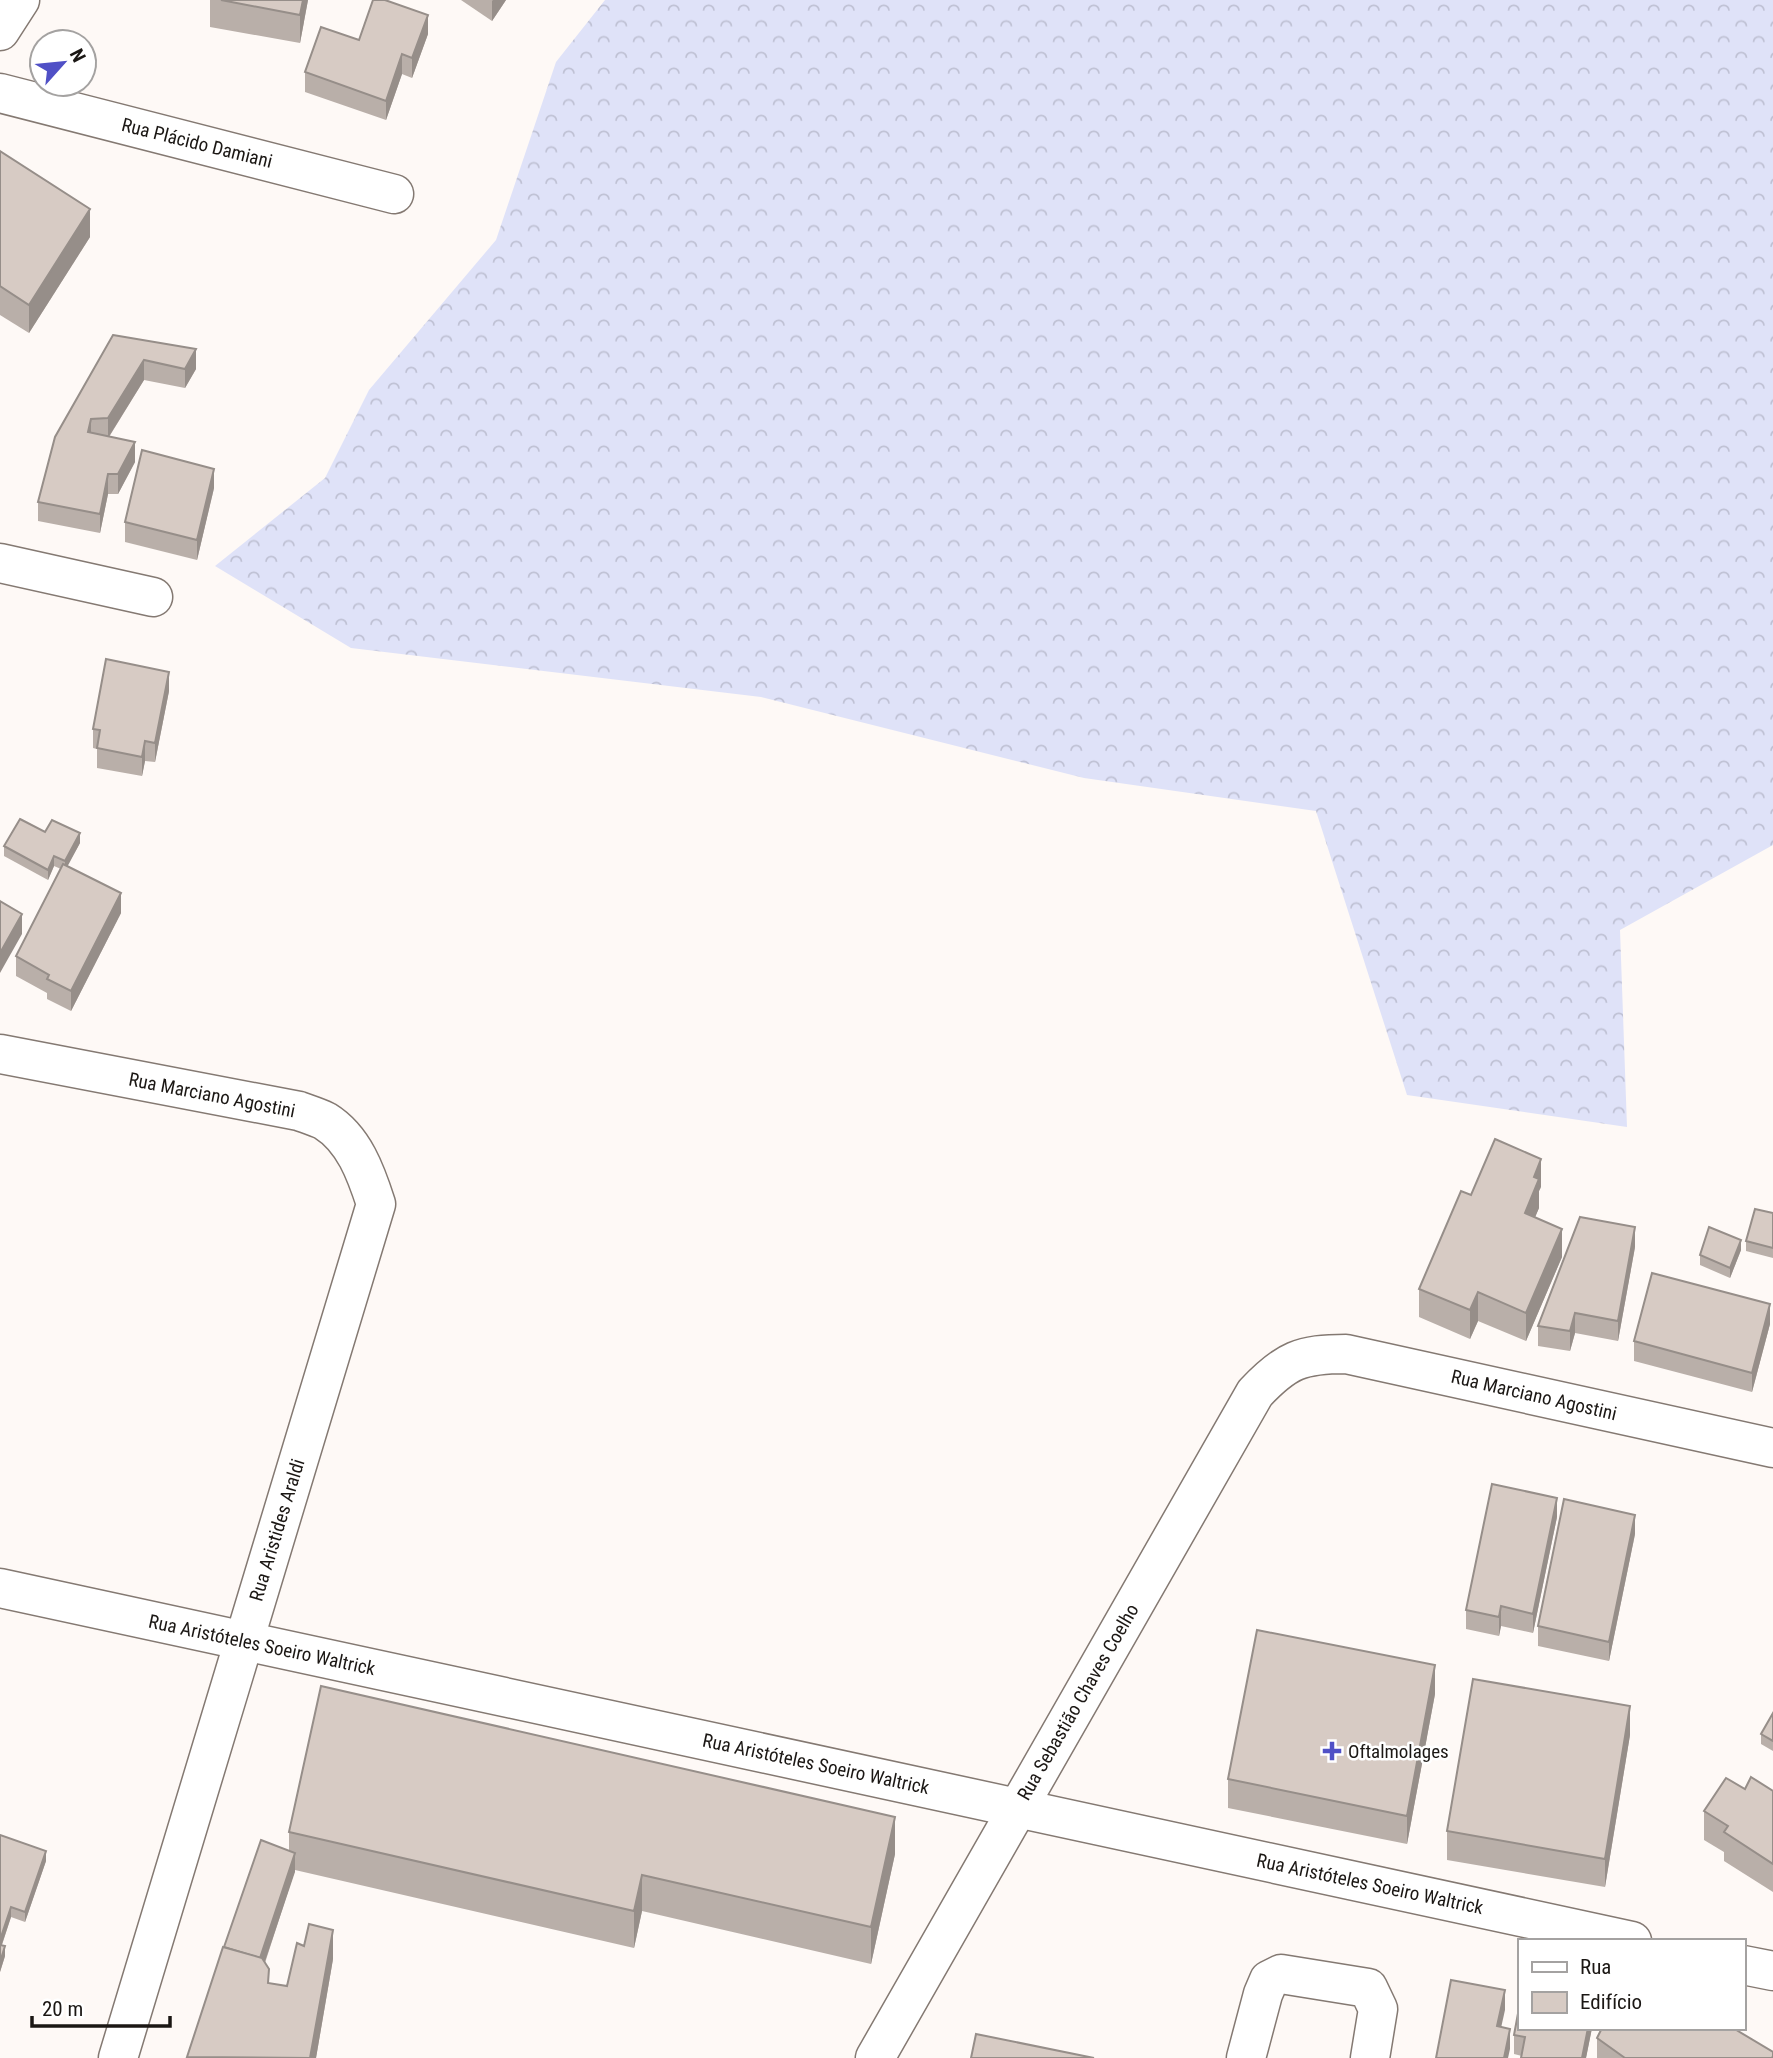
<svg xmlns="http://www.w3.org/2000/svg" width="1773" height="2058" font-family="'Roboto Condensed',sans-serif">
	<defs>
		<pattern id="forest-crowns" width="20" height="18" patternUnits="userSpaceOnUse" patternTransform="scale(1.75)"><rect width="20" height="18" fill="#dfe2f8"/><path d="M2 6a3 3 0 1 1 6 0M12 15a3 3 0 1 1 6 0" fill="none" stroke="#bfc1d4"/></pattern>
	</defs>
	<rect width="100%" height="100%" fill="#fef9f6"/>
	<polygon fill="url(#forest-crowns)" points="605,0 1773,0 1773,845 1620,930 1627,1127 1407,1095 1316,811 1084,778 761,697 351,648 215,566 325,478 369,390 496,240 556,62"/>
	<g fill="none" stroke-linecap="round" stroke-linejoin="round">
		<defs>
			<g id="minor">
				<polyline points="0,31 20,0"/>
				<polyline points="0,93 394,194"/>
				<polyline points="0,563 153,597"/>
				<path d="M0,1054L299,1111C307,1114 317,1117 325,1121C354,1139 366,1173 376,1204L118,2058"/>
				<polyline points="0,1588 1632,1941"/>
				<polyline points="1743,1965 1773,1971"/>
				<path d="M875,2058L1255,1393C1286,1360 1301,1354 1346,1354L1773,1448"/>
				<polyline points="1246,2058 1263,1994 1269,1980 1281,1974 1368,1988 1378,2009 1370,2058"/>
			</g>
		</defs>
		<use href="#minor" stroke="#847972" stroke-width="41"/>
		<use href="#minor" stroke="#fff" stroke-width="38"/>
	</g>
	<g fill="#b9afa9">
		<polygon points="210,0 308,0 300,43 210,27"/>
		<polygon points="461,0 506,0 492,21"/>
		<polygon points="428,34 412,78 402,74 386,120 305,92 305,72 359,40"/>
		<polygon points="0,151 90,237 29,333 0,315"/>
		<polygon points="113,335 196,369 185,388 144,380 109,437 135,462 118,494 108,494 100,533 38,521 38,502"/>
		<polygon points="214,488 197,560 125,542 125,522"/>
		<polygon points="169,691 155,762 145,761 142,776 97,768 97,749 93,748 93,729"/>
		<polygon points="45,832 80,843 67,866 121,913 71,1011 47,999 47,993 16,976 16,956 61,869 54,866 48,880 4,856 4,846"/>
		<polygon points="1541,1187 1539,1191 1539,1208 1535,1217 1562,1257 1526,1341 1478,1321 1470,1339 1419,1317 1419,1289"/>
		<polygon points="1773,1213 1773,1258 1746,1251 1746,1241"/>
		<polygon points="1635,1247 1618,1341 1575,1333 1570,1351 1538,1346 1538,1326"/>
		<polygon points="1741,1250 1730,1278 1700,1265 1700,1255"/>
		<polygon points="1770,1324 1752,1392 1634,1361 1634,1341"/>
		<polygon points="1557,1517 1533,1633 1501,1626 1499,1636 1466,1629 1466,1610"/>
		<polygon points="1635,1534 1609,1661 1538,1646 1538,1626"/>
		<polygon points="1435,1694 1407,1844 1228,1808 1228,1779"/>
		<polygon points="1773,1713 1773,1751 1761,1744 1761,1734"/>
		<polygon points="1630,1735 1605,1887 1447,1860 1447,1831"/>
		<polygon points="1745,1789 1773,1791 1773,1892 1724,1861 1724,1852 1704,1840 1704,1811"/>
		<polygon points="289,1832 895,1854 871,1964 642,1911 634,1948 295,1870 265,1963 269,1983 287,1986 333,1959 316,2058 187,2058 223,1947 224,1947 289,1850"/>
		<polygon points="0,1835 46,1861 25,1922 11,1917 2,1945 5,1956 0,1972"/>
		<polygon points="1592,2028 1586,2058 1521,2058 1522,2056 1514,2054 1514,2035"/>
		<polygon points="1597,2038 1773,2058 1597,2058"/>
	</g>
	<g fill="#968e89">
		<polygon points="303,0 308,0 300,43 300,15"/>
		<polygon points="493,0 506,0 492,21 492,1"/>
		<polygon points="428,15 428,34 412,78 412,58"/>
		<polygon points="402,54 402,74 386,120 386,101"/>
		<polygon points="90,209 90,237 29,333 29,305"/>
		<polygon points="196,349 196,369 185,388 185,369"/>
		<polygon points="144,360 144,380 108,438 108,418"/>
		<polygon points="91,419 91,438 88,432"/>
		<polygon points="135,442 135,462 118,494 118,474"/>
		<polygon points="214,469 214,488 197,560 197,540"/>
		<polygon points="108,474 108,494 100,533 100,514"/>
		<polygon points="169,672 169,691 155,762 155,743"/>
		<polygon points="145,741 145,761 142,776 142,757"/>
		<polygon points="80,833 80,843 65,871 65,861"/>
		<polygon points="54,856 54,866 48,880 48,870"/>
		<polygon points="121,893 121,913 71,1011 71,991"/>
		<polygon points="22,914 22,934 0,973 0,953"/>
		<polygon points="1541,1159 1541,1187 1539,1191 1539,1208 1525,1241 1525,1213 1534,1177"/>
		<polygon points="1635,1227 1635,1247 1618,1341 1618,1321"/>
		<polygon points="1562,1229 1562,1257 1526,1341 1526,1313"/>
		<polygon points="1741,1240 1741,1250 1730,1278 1730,1268"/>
		<polygon points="1478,1292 1478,1321 1470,1339 1470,1310"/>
		<polygon points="1770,1304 1770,1324 1752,1392 1752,1373"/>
		<polygon points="1575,1313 1575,1333 1570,1351 1570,1331"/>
		<polygon points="1557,1498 1557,1517 1533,1633 1533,1614"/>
		<polygon points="1635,1515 1635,1534 1609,1661 1609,1642"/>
		<polygon points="1501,1606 1501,1626 1499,1636 1499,1617"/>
		<polygon points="1435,1665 1435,1694 1407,1844 1407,1816"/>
		<polygon points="1630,1706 1630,1735 1605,1887 1605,1859"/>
		<polygon points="895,1817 895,1854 871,1964 871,1927"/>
		<polygon points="46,1851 46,1861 25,1922 25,1912"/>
		<polygon points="295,1853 295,1872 257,1985 257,1965"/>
		<polygon points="642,1875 642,1911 634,1948 634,1911"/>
		<polygon points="11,1907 11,1917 0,1950 0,1940"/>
		<polygon points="333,1930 333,1959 316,2058 310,2058"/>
		<polygon points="5,1946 5,1956 0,1972 0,1962"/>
		<polygon points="1505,1990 1505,2010 1497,2046 1497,2026"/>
		<polygon points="1588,2028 1592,2028 1586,2058 1582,2058"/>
		<polygon points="1510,2029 1510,2049 1508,2058 1504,2058"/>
	</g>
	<g fill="#d7cbc4" stroke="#968e89" stroke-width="2">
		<polygon points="221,0 303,0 300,15"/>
		<polygon points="373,0 385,0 428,15 412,58 402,54 386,101 305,72 321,27 359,40"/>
		<polygon points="0,151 90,209 29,305 0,286"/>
		<polygon points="113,335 196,349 185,369 144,360 108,418 91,419 88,432 135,442 118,474 108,474 100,514 38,502 55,437"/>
		<polygon points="142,450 214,469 197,540 125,522"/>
		<polygon points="106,659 169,672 155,743 145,741 142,757 97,748 100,730 93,729"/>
		<polygon points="20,819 45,832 52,820 80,833 65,861 54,856 48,870 4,846"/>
		<polygon points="63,864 121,893 71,991 47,979 49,975 16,956"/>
		<polygon points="0,901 22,914 0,953"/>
		<polygon points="1495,1139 1541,1159 1534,1177 1539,1179 1525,1213 1562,1229 1526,1313 1478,1292 1470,1310 1419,1289 1461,1191 1471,1195"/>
		<polygon points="1755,1209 1773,1213 1773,1248 1746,1241"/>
		<polygon points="1580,1217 1635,1227 1618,1321 1575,1313 1570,1331 1538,1326"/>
		<polygon points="1709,1227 1741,1240 1730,1268 1700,1255"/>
		<polygon points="1652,1273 1770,1304 1752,1373 1634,1341"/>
		<polygon points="1492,1484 1557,1498 1533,1614 1501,1606 1499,1617 1466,1610"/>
		<polygon points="1564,1499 1635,1515 1609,1642 1538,1626"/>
		<polygon points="1257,1630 1435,1665 1407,1816 1228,1779"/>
		<polygon points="1473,1679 1630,1706 1605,1859 1447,1831"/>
		<polygon points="321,1686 895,1817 871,1927 642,1875 634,1911 289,1832"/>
		<polygon points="1773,1713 1773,1741 1761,1734"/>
		<polygon points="1751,1777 1773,1791 1773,1864 1724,1832 1728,1826 1704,1811 1726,1778 1745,1789"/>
		<polygon points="0,1835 46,1851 25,1912 11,1907 0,1940"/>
		<polygon points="261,1840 295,1853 260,1958 224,1947"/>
		<polygon points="309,1924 333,1930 310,2058 187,2057 223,1947 262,1958 269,1969 268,1983 287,1986 297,1943 304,1946"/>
		<polygon points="0,1945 5,1946 0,1962"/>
		<polygon points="1451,1980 1505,1990 1497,2026 1510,2029 1504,2058 1436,2058"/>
		<polygon points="1519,2008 1519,2028 1588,2028 1582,2058 1521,2058 1525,2037 1514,2035"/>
		<polygon points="1602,2028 1733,2028 1773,2052 1773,2056 1772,2058 1625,2058 1597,2038"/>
		<polygon points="976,2034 1094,2058 971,2058"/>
	</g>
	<path fill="#5050c6" stroke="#fff" stroke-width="2.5" d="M1328.5 1740.5h7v7h7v7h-7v7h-7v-7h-7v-7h7z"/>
	<g text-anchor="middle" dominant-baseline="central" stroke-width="5" stroke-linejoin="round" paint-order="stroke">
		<g font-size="19" fill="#1b1714" stroke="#fff">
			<text transform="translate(197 143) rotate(14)">Rua Plácido Damiani</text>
			<text transform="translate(212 1095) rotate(11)">Rua Marciano Agostini</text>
			<text transform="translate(1534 1395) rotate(13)">Rua Marciano Agostini</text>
			<text transform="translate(277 1530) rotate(-73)">Rua Aristides Araldi</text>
			<text transform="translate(262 1645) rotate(12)">Rua Aristóteles Soeiro Waltrick</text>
			<text transform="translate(1078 1702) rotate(-60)">Rua Sebastião Chaves Coelho</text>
			<text transform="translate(816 1764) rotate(12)">Rua Aristóteles Soeiro Waltrick</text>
			<text transform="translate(1370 1884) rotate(12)">Rua Aristóteles Soeiro Waltrick</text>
		</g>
		<g font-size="19" fill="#1b1714" stroke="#fff" text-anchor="start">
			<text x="1348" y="1751">Oftalmolages</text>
		</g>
	</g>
	<rect x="1518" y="1939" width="228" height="91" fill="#ffffff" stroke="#a4a2a1" stroke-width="2"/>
	<rect x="1532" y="1962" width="35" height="10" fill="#ffffff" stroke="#a4a2a1" stroke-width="2"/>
	<text x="1580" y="1974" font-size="21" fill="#1b1714">Rua</text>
	<rect x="1532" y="1992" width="35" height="21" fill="#d7cbc4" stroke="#a4a2a1" stroke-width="2"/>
	<text x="1580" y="2009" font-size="21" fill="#1b1714">Edifício</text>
	<g transform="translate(63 63) rotate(63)"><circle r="33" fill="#ffffff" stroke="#a4a2a1" stroke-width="2"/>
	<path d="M0-5L12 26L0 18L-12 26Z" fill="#5050c6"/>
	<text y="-10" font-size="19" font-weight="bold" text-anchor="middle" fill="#1b1714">N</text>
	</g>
	<path d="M32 2016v10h138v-10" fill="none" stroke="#1b1714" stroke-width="3.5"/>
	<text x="42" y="2016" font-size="21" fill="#1b1714" stroke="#ffffff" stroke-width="5" paint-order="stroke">20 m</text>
</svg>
